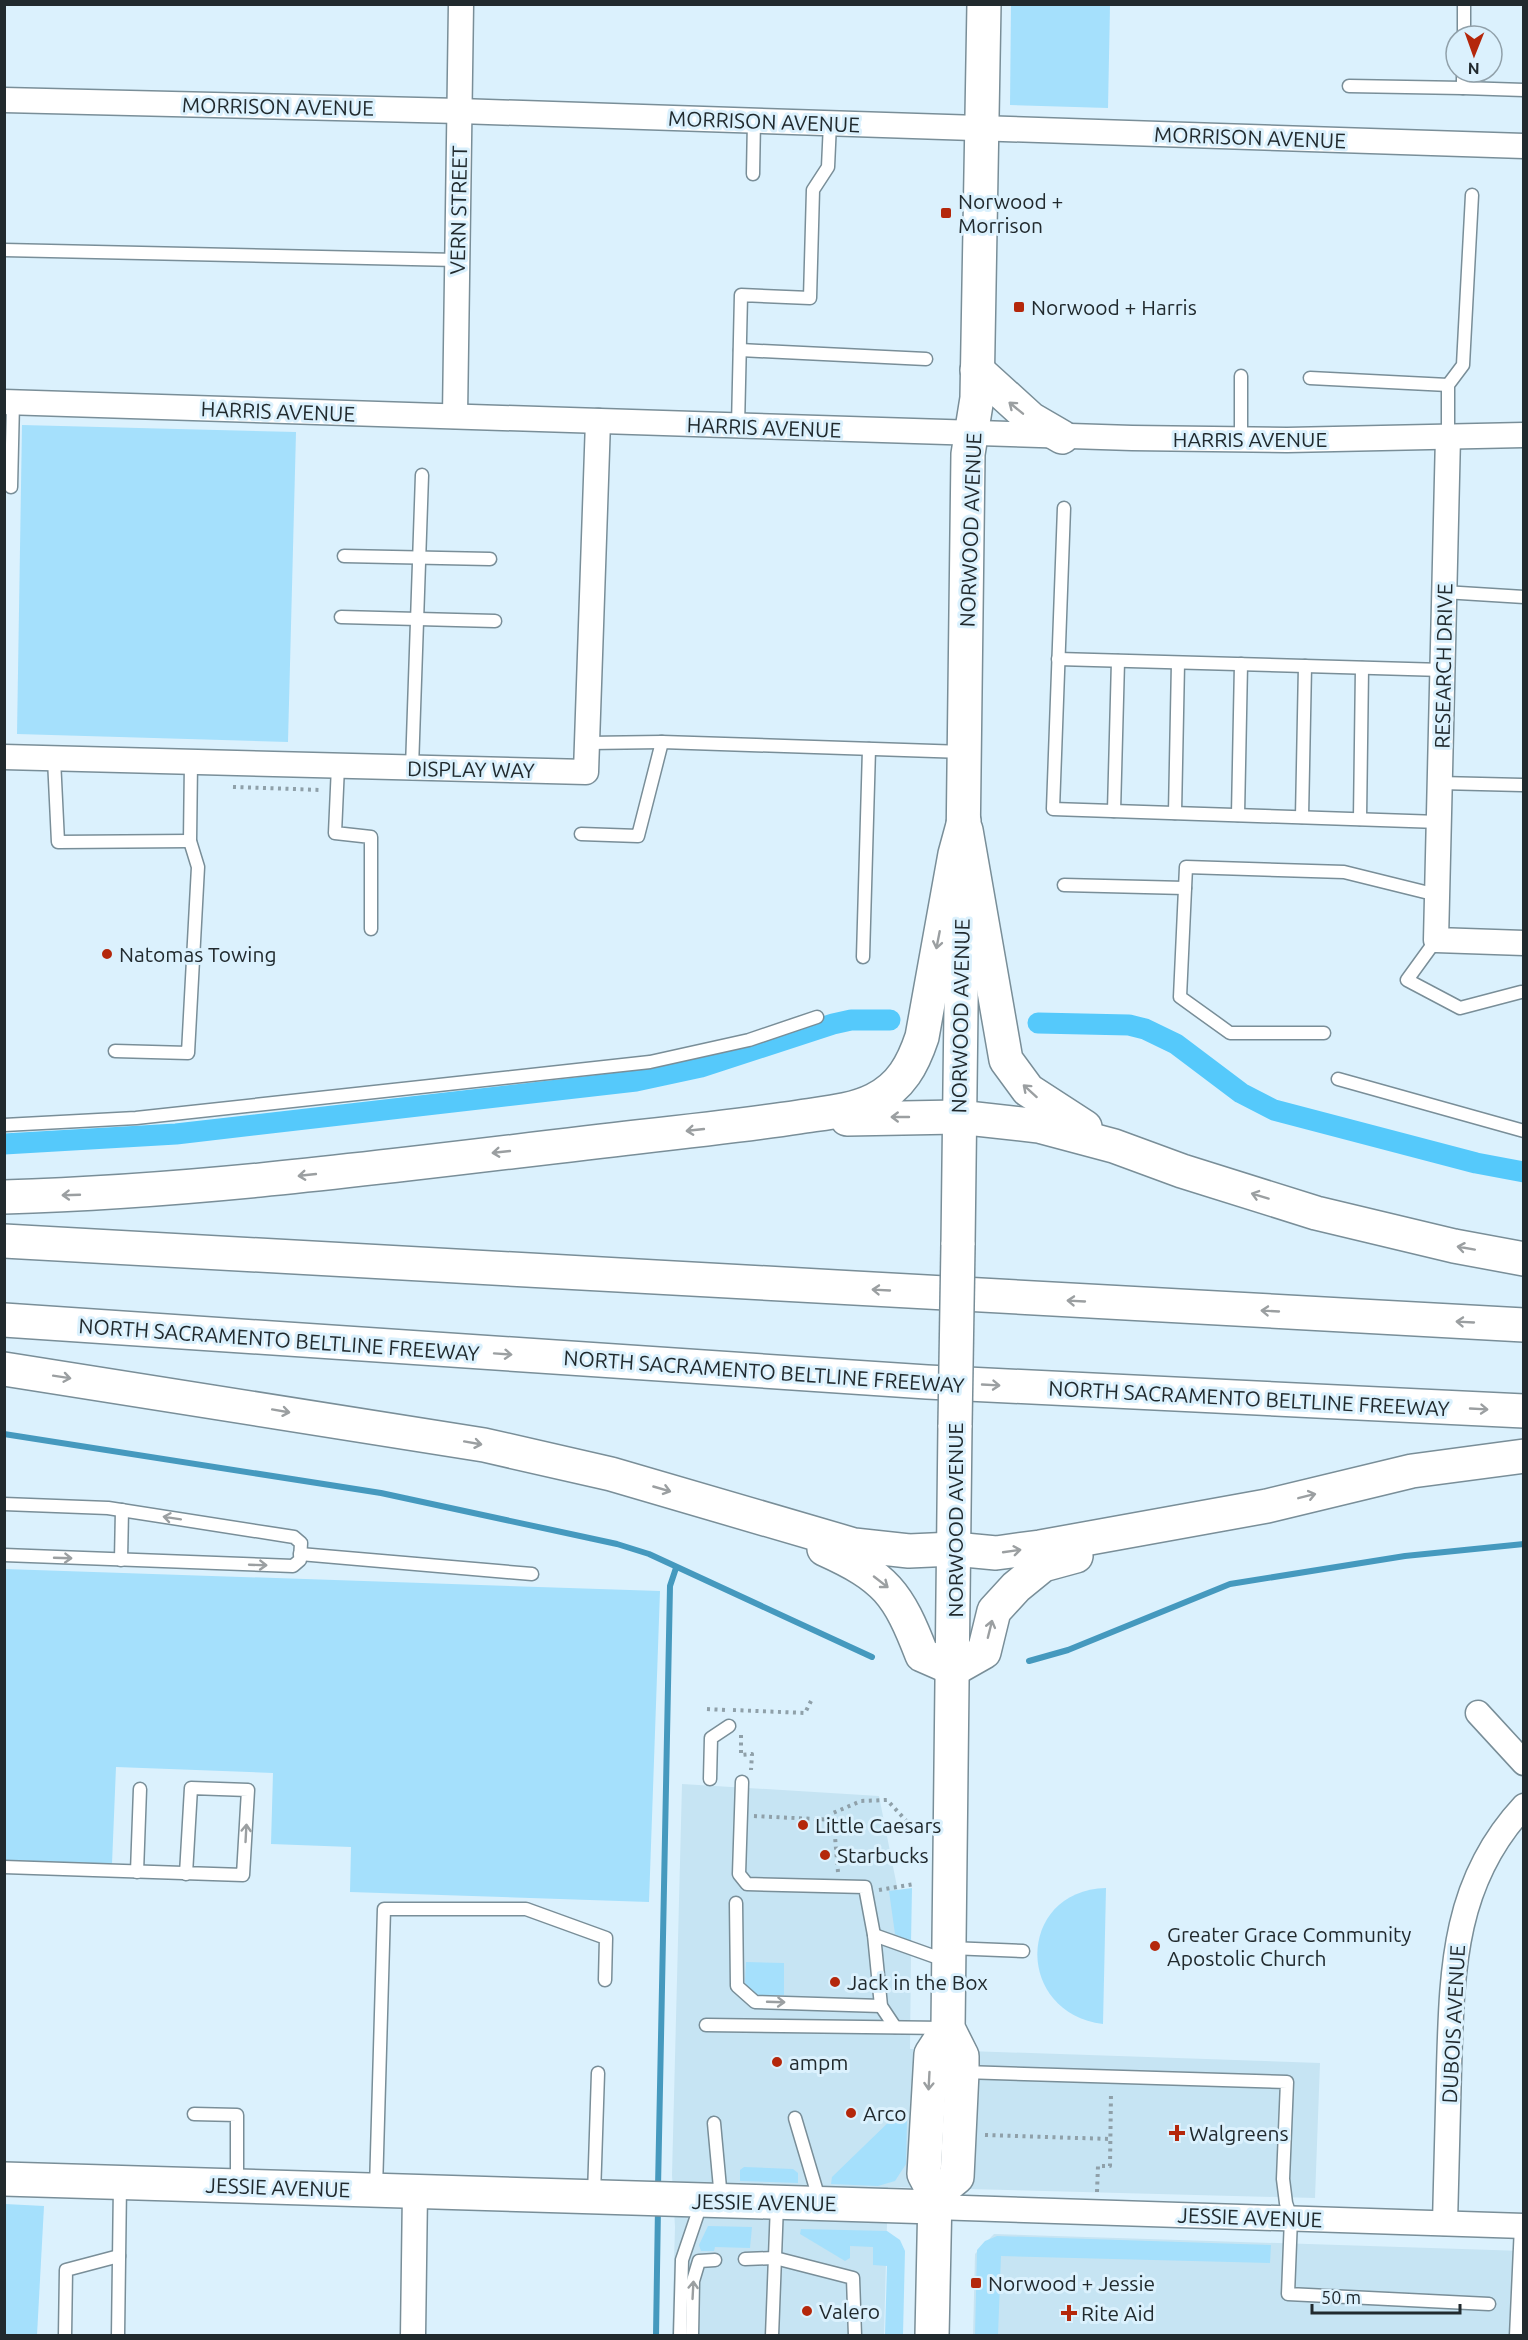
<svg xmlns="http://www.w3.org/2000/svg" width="1528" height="2340" font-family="Ubuntu,sans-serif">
	<rect width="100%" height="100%" fill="#dbf1fd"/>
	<g fill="#c6e4f3">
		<polygon points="682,1784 879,1796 911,1957 910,2049 1320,2063 1315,2198 888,2187 884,2335 672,2336 675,2227 672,2175"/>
		<polygon points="994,2234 1523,2251 1523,2335 973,2336 975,2254"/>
	</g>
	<g fill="#a5e0fc">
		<polygon points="1011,5 1110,5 1108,108 1010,105"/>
		<polygon points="22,425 296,432 288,742 17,734"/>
		<polygon points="5,1569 660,1591 649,1902 350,1892 351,1847 271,1844 273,1773 116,1767 112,1864 5,1860"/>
		<polygon points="912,1888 911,1942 895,1934 889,1891"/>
		<path d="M1106,1888L1103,2024C1013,2012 1017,1890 1106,1888Z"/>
		<polygon points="746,1962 784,1963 784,1995 761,1996 748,1991 745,1982"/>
		<polygon points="895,2116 907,2121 906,2164 895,2181 878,2186 831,2184 832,2177"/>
		<polygon points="744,2167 793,2169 798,2173 798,2183 740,2181 740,2170"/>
		<polygon points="5,2204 44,2206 37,2335 5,2335"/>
		<polygon points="708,2226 752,2227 750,2248 715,2247 714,2251 701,2251 699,2245"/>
		<polygon points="801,2229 887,2231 900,2240 905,2251 903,2335 885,2335 887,2266 873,2265 873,2247 850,2246 850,2258 845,2261 800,2234"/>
		<polygon points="997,2236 1271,2245 1270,2263 1001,2256 998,2335 975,2335 977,2250 985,2241"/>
	</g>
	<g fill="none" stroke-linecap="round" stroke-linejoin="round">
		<g stroke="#4599be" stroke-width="6">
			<polyline points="4,1434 381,1493 617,1544 649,1554 872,1657"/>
			<polyline points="1029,1661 1068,1650 1230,1584 1405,1556 1524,1544"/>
			<polyline points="658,2188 670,1586 676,1568"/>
			<polyline points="656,2336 658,2207"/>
		</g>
		<g stroke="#55c9fb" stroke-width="21">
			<polyline points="1038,1023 1129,1025 1145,1029 1176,1044 1241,1093 1274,1110 1476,1163 1524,1172"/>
			<polyline points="4,1144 176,1134 636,1081 701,1067 833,1024 851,1020 890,1020"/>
		</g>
		<defs>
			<g id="lane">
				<polyline points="1464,36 1464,4"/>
				<polyline points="1349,86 1463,88 1463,72"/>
				<polyline points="1463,88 1524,90"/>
				<polyline points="753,174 754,120"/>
				<polyline points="4,250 457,260"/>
				<polyline points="740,350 926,359"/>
				<polyline points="1310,378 1448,385"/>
				<polyline points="738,426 741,295 810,298 813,190 828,167 830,123"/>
				<polyline points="1448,436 1448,385 1463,365 1472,195"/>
				<polyline points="1241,439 1241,376"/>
				<polyline points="11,487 13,402"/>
				<polyline points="1064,508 1053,809 1439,822"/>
				<polyline points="344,556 490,559"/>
				<polyline points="1444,592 1524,597"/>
				<polyline points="341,617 495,621"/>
				<polyline points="1058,659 1443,670"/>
				<polyline points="588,743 662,742"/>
				<polyline points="54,759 58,842 190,841"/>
				<polyline points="338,766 335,833 371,837 371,929"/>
				<polyline points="412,768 422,475"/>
				<polyline points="1440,783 1522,785"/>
				<polyline points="1114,811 1118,661"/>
				<polyline points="1175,813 1178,663"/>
				<polyline points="1238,815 1241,664"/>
				<polyline points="1302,817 1305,666"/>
				<polyline points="1360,819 1362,668"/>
				<polyline points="581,834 638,836 662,742 964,752"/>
				<polyline points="1064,885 1185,888"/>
				<polyline points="1436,940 1407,980 1460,1008 1521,992"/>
				<polyline points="863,957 869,749"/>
				<polyline points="1324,1033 1230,1033 1180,997 1186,867 1344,872 1437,895"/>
				<polyline points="115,1051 188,1053 198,867 190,841 191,762"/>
				<polyline points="1338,1079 1524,1131"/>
				<polyline points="4,1125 136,1118 650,1062 749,1040 817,1017"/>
				<polyline points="4,1504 108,1508 294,1537 301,1543 300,1560 293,1566 4,1555"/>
				<polyline points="300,1554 532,1574"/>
				<polyline points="121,1560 122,1510"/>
				<polyline points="710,1779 711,1738 729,1726"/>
				<polyline points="742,1782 739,1874 747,1884 865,1887 874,1935 881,2006 895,2027"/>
				<polyline points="4,1867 243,1875 248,1790 191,1788 186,1874"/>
				<polyline points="137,1872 140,1789"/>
				<polyline points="736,1903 737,1986 755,2002 881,2006"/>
				<polyline points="874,1935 947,1961"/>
				<polyline points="950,1948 1023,1951"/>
				<polyline points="706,2025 945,2028"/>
				<polyline points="963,2072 1287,2082 1283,2179 1286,2203 1291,2218 1288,2294 1489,2304"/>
				<polyline points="194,2114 237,2115 237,2185"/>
				<polyline points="795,2118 820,2202"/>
				<polyline points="714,2123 721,2199"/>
				<polyline points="376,2189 384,1909 526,1909 606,1938 605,1980"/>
				<polyline points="594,2195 598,2073"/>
				<polyline points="745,2259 775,2258 853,2278 855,2336"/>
				<polyline points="65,2336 66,2270 119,2256"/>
				<polyline points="118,2336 120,2184"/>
				<polyline points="680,2336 682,2260 702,2201"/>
				<polyline points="692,2336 693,2281 699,2261 715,2260"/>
				<polyline points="772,2336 777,2204"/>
				<polyline points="1516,2336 1521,2226"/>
			</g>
			<g id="street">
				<polyline points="4,100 459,111 1524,146"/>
				<polyline points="4,402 1132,438 1287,440 1524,435"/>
				<polyline points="455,416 461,4"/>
				<polyline points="1448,436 1436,940 1524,943"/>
				<polyline points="4,757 586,772 598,421"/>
				<polyline points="1478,1713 1524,1763"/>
				<polyline points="934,2207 1524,2226"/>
				<path d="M1445,2223C1446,2171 1448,2120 1449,2068C1452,1970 1453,1882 1524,1806"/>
				<polyline points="413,2336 415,2191"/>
			</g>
			<g id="secondary">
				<polyline points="977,370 1031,419 1062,437"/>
				<polyline points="958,1245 968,454 977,398 984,4"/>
				<polyline points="4,2179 934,2207"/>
				<polyline points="935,2195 957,2177 962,2072 962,2056 948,2028 955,1425"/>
				<polyline points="932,2336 935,2195 924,2174 931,2054 948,2028"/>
			</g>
			<g id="highway">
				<polyline points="966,830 1006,1060 1028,1090 1085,1127"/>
				<polyline points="847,1119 958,1117 1039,1126 1114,1146 1182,1171 1316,1213 1454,1246 1524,1259"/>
				<path d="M4,1197C216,1191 427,1161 637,1137C691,1131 745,1125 799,1117C824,1113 852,1111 874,1100C901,1087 913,1064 922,1037L955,854L964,821"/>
				<polyline points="4,1241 1524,1325"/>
				<polyline points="4,1320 927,1382 1524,1411"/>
				<polyline points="4,1369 484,1445 611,1474 854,1545 909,1551 954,1549 996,1553 1040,1547 1267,1506 1412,1471 1524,1456"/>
				<path d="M824,1549C886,1577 898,1593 922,1655L954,1669L984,1652L994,1611L1016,1587L1043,1565L1076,1556"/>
			</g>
		</defs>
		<use href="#lane" stroke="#798e98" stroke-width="15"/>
		<use href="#street" stroke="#798e98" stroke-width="27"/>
		<use href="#secondary" stroke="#798e98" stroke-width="36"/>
		<use href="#highway" stroke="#798e98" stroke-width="36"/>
		<g stroke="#8fa0a9" stroke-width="4" stroke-dasharray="3 4.5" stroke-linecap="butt">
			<polyline points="233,787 322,790"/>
			<polyline points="707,1709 725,1710"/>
			<polyline points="733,1710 805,1713 813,1697"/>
			<polyline points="741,1735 741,1755 752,1754 751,1770"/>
			<polyline points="754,1816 834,1820"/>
			<polyline points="838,1872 833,1813 861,1801 887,1800 913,1828"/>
			<polyline points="879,1890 914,1884"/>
			<polyline points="985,2135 1110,2139"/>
			<polyline points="1097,2192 1098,2166 1110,2166 1111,2093"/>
		</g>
		<use href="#lane" stroke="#fff" stroke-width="12"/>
		<use href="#street" stroke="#fff" stroke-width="24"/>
		<use href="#secondary" stroke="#fff" stroke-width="33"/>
		<use href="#highway" stroke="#fff" stroke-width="33"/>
		<defs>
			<polyline id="secondary-bridge" points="955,1425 958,1245"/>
		</defs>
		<use href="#secondary-bridge" stroke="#798e98" stroke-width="36" stroke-linecap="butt"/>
		<use href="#secondary-bridge" stroke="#fff" stroke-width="33"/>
	</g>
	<defs><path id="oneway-shaft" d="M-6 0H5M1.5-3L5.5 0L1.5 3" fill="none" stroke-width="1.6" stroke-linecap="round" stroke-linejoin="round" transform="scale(1.5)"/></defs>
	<g stroke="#9b9fa1">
		<use href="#oneway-shaft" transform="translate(1016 408) rotate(-141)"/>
		<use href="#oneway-shaft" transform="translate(938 940) rotate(101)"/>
		<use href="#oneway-shaft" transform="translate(1030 1091) rotate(-138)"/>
		<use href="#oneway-shaft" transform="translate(900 1117) rotate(-180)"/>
		<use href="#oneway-shaft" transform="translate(695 1130) rotate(174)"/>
		<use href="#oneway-shaft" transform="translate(501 1152) rotate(174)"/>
		<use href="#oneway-shaft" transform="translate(307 1175) rotate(174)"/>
		<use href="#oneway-shaft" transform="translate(71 1195) rotate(178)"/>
		<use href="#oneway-shaft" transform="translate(1260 1196) rotate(-163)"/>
		<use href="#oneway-shaft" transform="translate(1466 1248) rotate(-170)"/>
		<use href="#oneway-shaft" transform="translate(881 1290) rotate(-177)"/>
		<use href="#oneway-shaft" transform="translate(1076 1301) rotate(-177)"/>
		<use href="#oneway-shaft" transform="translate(1270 1311) rotate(-177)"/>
		<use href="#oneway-shaft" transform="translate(1465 1322) rotate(-177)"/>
		<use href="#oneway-shaft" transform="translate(503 1354) rotate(4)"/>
		<use href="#oneway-shaft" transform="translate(62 1377) rotate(9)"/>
		<use href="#oneway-shaft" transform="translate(991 1385) rotate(3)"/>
		<use href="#oneway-shaft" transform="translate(1479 1409) rotate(3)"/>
		<use href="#oneway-shaft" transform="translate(281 1411) rotate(10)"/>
		<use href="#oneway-shaft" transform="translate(473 1443) rotate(10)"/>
		<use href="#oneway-shaft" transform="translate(662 1489) rotate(16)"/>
		<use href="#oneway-shaft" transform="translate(1307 1496) rotate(-14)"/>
		<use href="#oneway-shaft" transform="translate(172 1518) rotate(-171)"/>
		<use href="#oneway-shaft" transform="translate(1012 1551) rotate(-8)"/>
		<use href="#oneway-shaft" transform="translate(63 1558) rotate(2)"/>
		<use href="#oneway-shaft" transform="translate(258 1565) rotate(2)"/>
		<use href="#oneway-shaft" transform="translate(881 1582) rotate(38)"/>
		<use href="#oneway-shaft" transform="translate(990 1629) rotate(-76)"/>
		<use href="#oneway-shaft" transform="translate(246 1833) rotate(-87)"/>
		<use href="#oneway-shaft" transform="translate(776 2002) rotate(2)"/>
		<use href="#oneway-shaft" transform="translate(929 2081) rotate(93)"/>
		<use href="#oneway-shaft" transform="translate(693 2290) rotate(-87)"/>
	</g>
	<g fill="#b4270b" stroke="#dbf1fd" stroke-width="2">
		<rect x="940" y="207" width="12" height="12" rx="3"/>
		<rect x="1013" y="301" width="12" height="12" rx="3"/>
		<circle cx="107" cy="954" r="6"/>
		<circle cx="803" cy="1825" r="6"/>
		<circle cx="825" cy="1855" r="6"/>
		<circle cx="1155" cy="1946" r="6"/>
		<circle cx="835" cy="1982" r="6"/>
		<circle cx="777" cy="2062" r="6"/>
		<circle cx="851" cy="2113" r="6"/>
		<path d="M1174 2124h6v6h6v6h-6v6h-6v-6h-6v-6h6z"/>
		<rect x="970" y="2277" width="12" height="12" rx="3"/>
		<circle cx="807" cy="2311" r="6"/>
		<path d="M1066 2304h6v6h6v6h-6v6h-6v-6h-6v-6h6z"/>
	</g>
	<g text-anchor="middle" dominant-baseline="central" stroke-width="6" stroke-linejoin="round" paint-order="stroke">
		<g font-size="21" fill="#212a2e" stroke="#dbf1fd">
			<text transform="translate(278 106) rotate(1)">MORRISON AVENUE</text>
			<text transform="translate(764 121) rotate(2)">MORRISON AVENUE</text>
			<text transform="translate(1250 137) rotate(2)">MORRISON AVENUE</text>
			<text transform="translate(458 210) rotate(-89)">VERN STREET</text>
			<text transform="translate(278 411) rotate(2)">HARRIS AVENUE</text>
			<text transform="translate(764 427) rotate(2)">HARRIS AVENUE</text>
			<text x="1250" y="439">HARRIS AVENUE</text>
			<text transform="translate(970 530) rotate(-88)">NORWOOD AVENUE</text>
			<text transform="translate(1443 666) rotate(-89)">RESEARCH DRIVE</text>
			<text transform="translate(471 769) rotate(1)">DISPLAY WAY</text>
			<text transform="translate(960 1016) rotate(-89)">NORWOOD AVENUE</text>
			<text transform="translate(279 1339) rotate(4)">NORTH SACRAMENTO BELTLINE FREEWAY</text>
			<text transform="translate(764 1371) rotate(4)">NORTH SACRAMENTO BELTLINE FREEWAY</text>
			<text transform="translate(1249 1398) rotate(3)">NORTH SACRAMENTO BELTLINE FREEWAY</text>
			<text transform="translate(955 1520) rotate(-90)">NORWOOD AVENUE</text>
			<text transform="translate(1453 2024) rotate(-87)">DUBOIS AVENUE</text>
			<text transform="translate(278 2187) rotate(2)">JESSIE AVENUE</text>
			<text transform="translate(764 2202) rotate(1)">JESSIE AVENUE</text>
			<text transform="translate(1250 2217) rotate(2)">JESSIE AVENUE</text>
		</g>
		<g font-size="21" fill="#212a2e" stroke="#dbf1fd" text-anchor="start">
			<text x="958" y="201">Norwood +<tspan x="958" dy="24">Morrison</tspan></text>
			<text x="1031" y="307">Norwood + Harris</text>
			<text x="119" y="954">Natomas Towing</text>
			<text x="815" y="1825">Little Caesars</text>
			<text x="837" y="1855">Starbucks</text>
			<text x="1167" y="1934">Greater Grace Community<tspan x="1167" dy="24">Apostolic Church</tspan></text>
			<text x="847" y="1982">Jack in the Box</text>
			<text x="789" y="2062">ampm</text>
			<text x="863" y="2113">Arco</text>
			<text x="1189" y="2133">Walgreens</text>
			<text x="988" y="2283">Norwood + Jessie</text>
			<text x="819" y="2311">Valero</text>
			<text x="1081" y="2313">Rite Aid</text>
		</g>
	</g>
	<rect width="1528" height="2340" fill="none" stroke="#212a2e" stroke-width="12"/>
	<g transform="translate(1474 54) rotate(181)"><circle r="28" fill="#dbf1fd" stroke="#91a1aa" stroke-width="1.5"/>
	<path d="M0-4.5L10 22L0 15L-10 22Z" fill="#b4270b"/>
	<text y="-9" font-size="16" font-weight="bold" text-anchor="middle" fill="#212a2e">N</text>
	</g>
	<path d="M1312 2304v9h148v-9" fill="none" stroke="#212a2e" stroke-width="3"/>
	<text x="1321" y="2304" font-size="18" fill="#212a2e" stroke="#dbf1fd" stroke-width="4.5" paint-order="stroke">50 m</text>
</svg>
